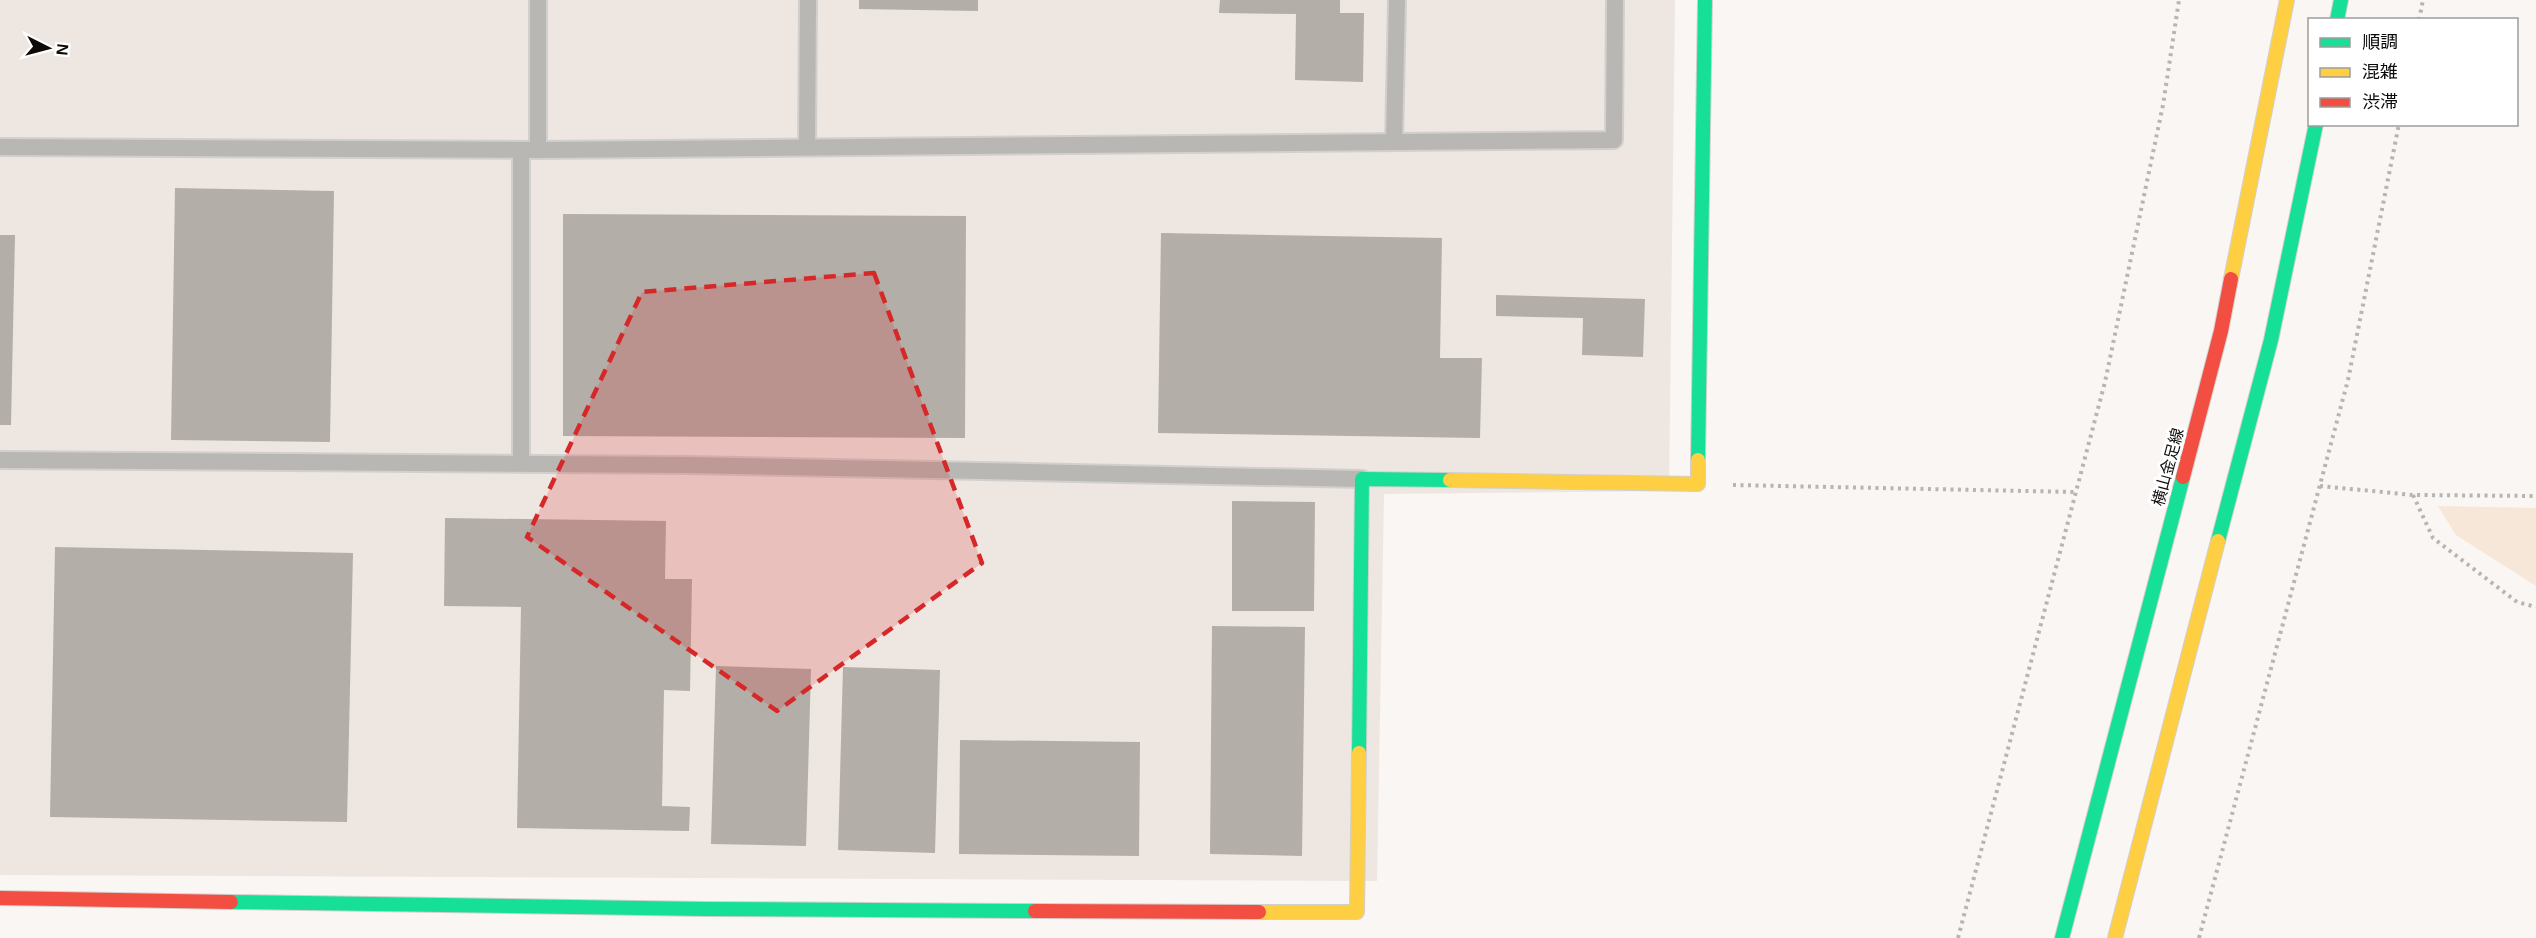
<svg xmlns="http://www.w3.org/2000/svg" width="2536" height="938" font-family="Helvetica,'Noto Sans JP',sans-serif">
	<rect width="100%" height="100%" fill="#f9f6f4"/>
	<polygon fill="#eee6e1" points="0,0 1675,0 1669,491 1384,494 1377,881 0,875"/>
	<polygon fill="#f7e7d8" points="2438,506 2536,508 2536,586 2456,535"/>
	<g fill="#b3aea8">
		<polygon points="859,0 978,0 978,11 859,9"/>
		<polygon points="1220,0 1340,0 1340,13 1364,13 1363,82 1295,80 1296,14 1219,13"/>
		<polygon points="175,188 334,191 330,442 171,440"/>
		<polygon points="563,214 966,216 965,438 563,436"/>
		<polygon points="1161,233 1442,238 1440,358 1482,358 1480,438 1158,433"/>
		<polygon points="0,235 15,235 11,425 0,425"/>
		<polygon points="1496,295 1645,299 1643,357 1582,355 1583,318 1496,316"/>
		<polygon points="1232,501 1315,502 1314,611 1232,611"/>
		<polygon points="445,518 666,521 665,579 692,579 690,691 664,690 662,806 690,807 689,831 517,828 521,607 444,606"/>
		<polygon points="55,547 353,553 347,822 50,817"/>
		<polygon points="1212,626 1305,627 1302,856 1210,854"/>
		<polygon points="716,666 811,669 806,846 711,844"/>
		<polygon points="843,667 940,670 935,853 838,850"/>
		<polygon points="960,740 1140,742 1139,856 959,854"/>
	</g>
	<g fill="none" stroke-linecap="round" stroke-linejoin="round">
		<defs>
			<g id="lane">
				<polyline points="1394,142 1397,0"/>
				<polyline points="807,146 808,0"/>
				<polyline points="0,147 538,150 1614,140 1615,0"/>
				<polyline points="521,150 521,463"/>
				<polyline points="538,150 538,0"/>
				<polyline points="0,460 687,465 1362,479"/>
			</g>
			<g id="fast">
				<polyline points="2337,20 2341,0"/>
				<polyline points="1698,460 1705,0"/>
				<polyline points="2218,541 2271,340 2316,124"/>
				<polyline points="1359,753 1362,479 1450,480"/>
				<polyline points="231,902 705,909 1035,911"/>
				<polyline points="2062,938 2183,477"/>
			</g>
			<g id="slow">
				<polyline points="2231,279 2287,0"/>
				<polyline points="1450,480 1698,484 1698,460"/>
				<polyline points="1259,912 1357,912 1359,753"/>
				<polyline points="2115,938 2218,541"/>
			</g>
			<g id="jam">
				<polyline points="2183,477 2221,331 2231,279"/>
				<polyline points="0,898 231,902"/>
				<polyline points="1035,911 1259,912"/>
			</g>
		</defs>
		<use href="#lane" stroke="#d2d0cf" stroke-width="20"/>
		<use href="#fast" stroke="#d2d0cf" stroke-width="16"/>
		<use href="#slow" stroke="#d2d0cf" stroke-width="16"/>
		<use href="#jam" stroke="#d2d0cf" stroke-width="16"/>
		<g stroke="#b5b5b2" stroke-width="4" stroke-dasharray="3 4.5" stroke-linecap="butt">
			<polyline points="2419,20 2423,0"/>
			<polyline points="1733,485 2074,492"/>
			<polyline points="2320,486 2413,495 2536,496"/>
			<polyline points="2413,495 2433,538 2517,602 2536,607"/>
			<polyline points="1958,938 2105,382 2163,105 2179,0"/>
			<polyline points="2199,938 2348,380 2399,124"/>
		</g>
		<use href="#lane" stroke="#b8b7b3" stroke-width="16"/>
		<use href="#fast" stroke="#16e098" stroke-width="14"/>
		<use href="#slow" stroke="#ffcf43" stroke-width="14"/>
		<use href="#jam" stroke="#f24e42" stroke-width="14"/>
	</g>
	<path fill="#d62828" fill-opacity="0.2" stroke="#d62828" stroke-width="4.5" stroke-dasharray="12 8" stroke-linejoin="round" d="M874,273L982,563L777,711L527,537L642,292Z"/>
	<g text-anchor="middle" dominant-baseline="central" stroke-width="6" stroke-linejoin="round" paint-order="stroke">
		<g font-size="16" fill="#0c0b0a" stroke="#fff">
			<text transform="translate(2168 467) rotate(-75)">横山金足線</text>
		</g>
	</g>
	<rect x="2308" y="18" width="210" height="108" fill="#ffffff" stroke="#9e9d9d" stroke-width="1.5"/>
	<rect x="2320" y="38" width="30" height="9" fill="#16e098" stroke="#9e9d9d" stroke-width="1.5"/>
	<text x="2362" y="48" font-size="18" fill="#0c0b0a">順調</text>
	<rect x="2320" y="68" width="30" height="9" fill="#ffcf43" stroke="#9e9d9d" stroke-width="1.5"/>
	<text x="2362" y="78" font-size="18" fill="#0c0b0a">混雑</text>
	<rect x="2320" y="98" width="30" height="9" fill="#f24e42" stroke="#9e9d9d" stroke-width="1.5"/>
	<text x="2362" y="108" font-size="18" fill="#0c0b0a">渋滞</text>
	<g transform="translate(48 48) rotate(96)" stroke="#ffffff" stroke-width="4.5" paint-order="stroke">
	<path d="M0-4.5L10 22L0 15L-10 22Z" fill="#0c0b0a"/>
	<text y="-9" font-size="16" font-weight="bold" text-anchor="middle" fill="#0c0b0a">N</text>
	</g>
</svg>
